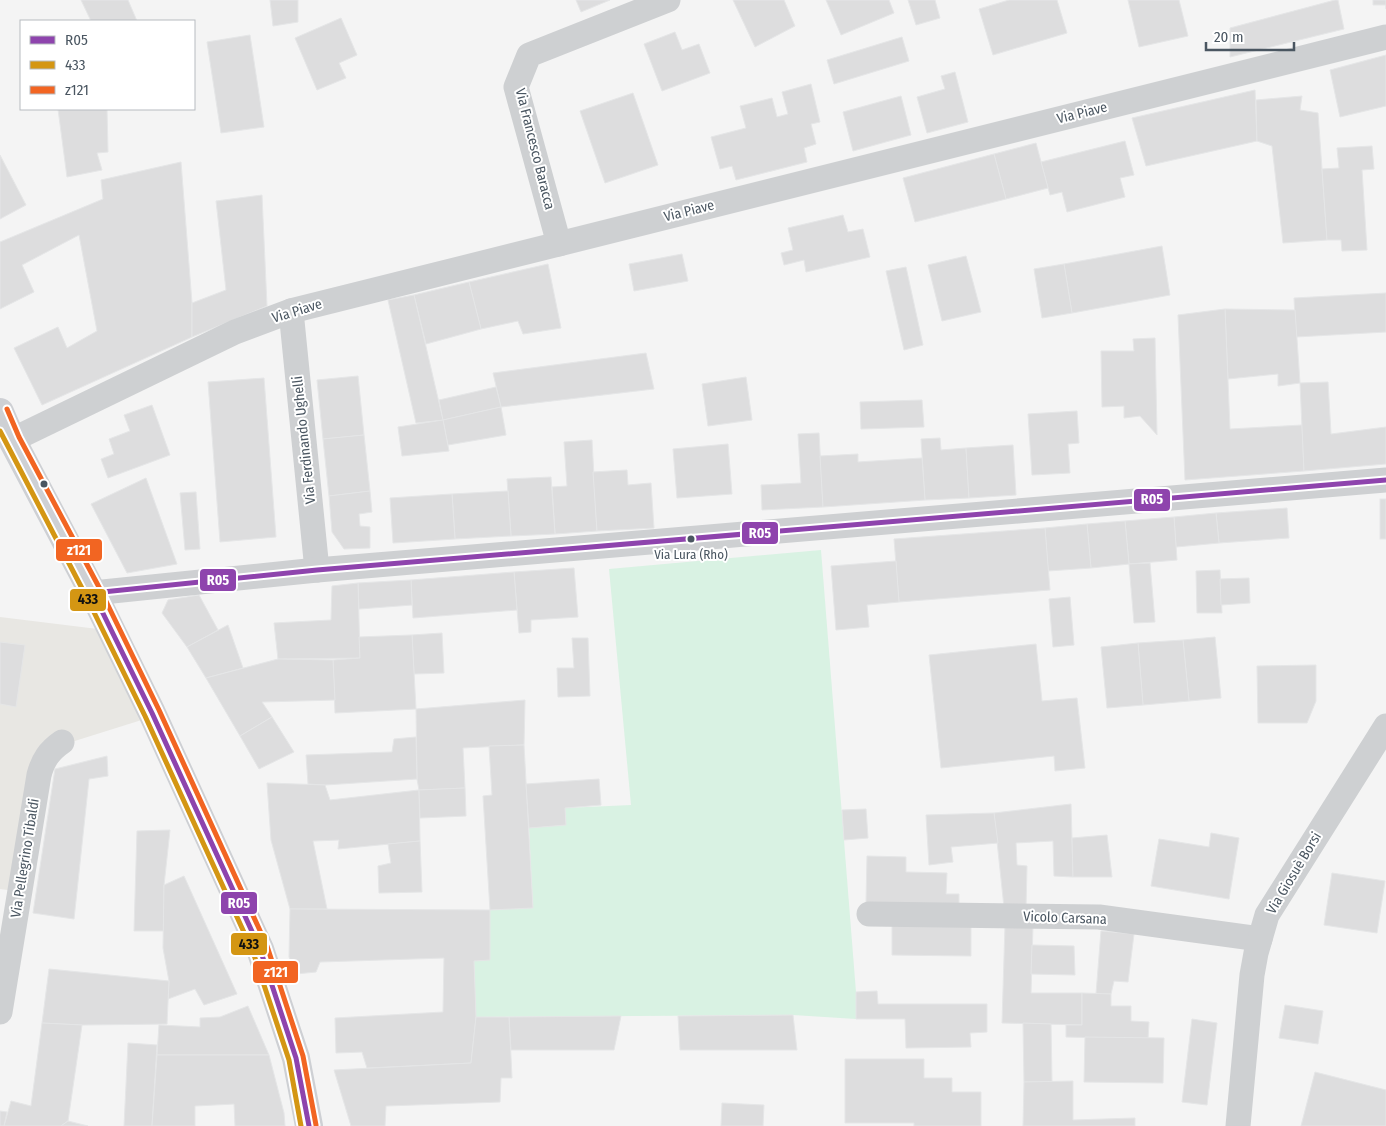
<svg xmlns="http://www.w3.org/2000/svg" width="1386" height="1126" font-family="'Fira Sans Condensed',sans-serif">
	<rect width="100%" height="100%" fill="#f4f4f4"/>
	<polygon fill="#e8e7e3" points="0,617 106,630 148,718 62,745 53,752 23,892 0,889"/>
	<polygon fill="#d9f2e3" points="821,550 856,992 856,1019 793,1015 476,1017 474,961 490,959 490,910 533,907 529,828 566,825 565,808 631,805 609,569"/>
	<g fill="#ddddde" stroke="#e5e6e7">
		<polygon points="81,0 128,0 137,21 91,21"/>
		<polygon points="270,0 298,0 298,22 273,26"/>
		<polygon points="576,0 610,0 581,12"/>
		<polygon points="733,0 784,0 795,26 755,47"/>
		<polygon points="826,0 889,0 894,13 841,35"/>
		<polygon points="908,0 935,0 940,18 916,25"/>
		<polygon points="1009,0 1057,0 1067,33 993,55 979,9"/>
		<polygon points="1128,0 1179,0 1188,36 1139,47"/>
		<polygon points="1335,0 1338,0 1344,29 1230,57 1230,28"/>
		<polygon points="1373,0 1386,0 1386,9 1386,5 1373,5"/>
		<polygon points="341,18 357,55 339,63 346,78 317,90 295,38"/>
		<polygon points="675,32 682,50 699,44 710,73 662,91 644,44"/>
		<polygon points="250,35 264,127 221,133 207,42"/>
		<polygon points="902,37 909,61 834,84 827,60"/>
		<polygon points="1386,55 1386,106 1340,117 1330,70"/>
		<polygon points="955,72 968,122 927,133 917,97 945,89 941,76"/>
		<polygon points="811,84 820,122 811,124 816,144 804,148 807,162 736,180 732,166 720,169 711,137 746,128 740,106 772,98 777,117 788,114 782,92"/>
		<polygon points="1255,90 1257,141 1146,166 1132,118"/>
		<polygon points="633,93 658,165 605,183 580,111"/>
		<polygon points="901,96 911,135 853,151 843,112"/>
		<polygon points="1302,96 1300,110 1318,113 1327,240 1283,243 1272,146 1257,141 1256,100"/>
		<polygon points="58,109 107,109 108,152 97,153 102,170 67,177"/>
		<polygon points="1125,141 1134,175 1120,178 1125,197 1067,212 1062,192 1050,195 1041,162"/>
		<polygon points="1036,143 1048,188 1006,199 994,154"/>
		<polygon points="1372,146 1374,169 1362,170 1367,250 1342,251 1341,240 1327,240 1322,169 1339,168 1337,148"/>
		<polygon points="994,154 1006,199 915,222 903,178"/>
		<polygon points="0,155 26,205 0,219"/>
		<polygon points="181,162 192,303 192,337 42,405 14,348 58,327 67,348 97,331 79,235 22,265 34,292 0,309 0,242 103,199 101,180"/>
		<polygon points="262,195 267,306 192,337 192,303 226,290 216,201"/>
		<polygon points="843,215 848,232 863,229 870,257 806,272 804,260 784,265 781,253 793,250 788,228"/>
		<polygon points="1162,246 1170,295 1072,313 1064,264"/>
		<polygon points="682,254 688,281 634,291 629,264"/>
		<polygon points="966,256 981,312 942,321 928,265"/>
		<polygon points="548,264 561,328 523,334 518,321 481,329 469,282"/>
		<polygon points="1064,264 1072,313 1042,318 1034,269"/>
		<polygon points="906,267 923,345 904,350 886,271"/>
		<polygon points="469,282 481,329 426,344 414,295"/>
		<polygon points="1386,293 1386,332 1296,337 1294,298"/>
		<polygon points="414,295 443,420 416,423 388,300"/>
		<polygon points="1225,309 1295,310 1300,383 1278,386 1278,374 1228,379"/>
		<polygon points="1225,309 1230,429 1302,425 1304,471 1185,480 1178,315"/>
		<polygon points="1155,338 1157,435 1140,416 1124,418 1124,406 1102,407 1101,351 1134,351 1133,339"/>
		<polygon points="646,353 654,389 501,407 493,373"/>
		<polygon points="358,376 364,435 323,439 317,380"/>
		<polygon points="746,377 752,420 708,426 702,384"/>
		<polygon points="264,378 276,537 220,542 208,382"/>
		<polygon points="1328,382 1331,434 1386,427 1386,464 1304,471 1300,383"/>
		<polygon points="496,387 501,407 443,420 439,400"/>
		<polygon points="922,400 924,427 861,429 860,402"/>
		<polygon points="152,405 170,455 108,478 101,459 114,454 109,439 130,431 124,415"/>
		<polygon points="501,407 506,435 448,445 443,420"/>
		<polygon points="1077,411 1079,443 1068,444 1070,473 1032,475 1028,414"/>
		<polygon points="443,420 449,451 402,456 398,427"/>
		<polygon points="819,433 823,507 762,510 761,485 801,483 798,434"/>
		<polygon points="364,435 370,491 329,496 323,439"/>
		<polygon points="940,438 941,450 966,448 969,498 925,500 921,439"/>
		<polygon points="592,440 597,531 555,534 552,487 567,486 564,442"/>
		<polygon points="728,444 732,494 677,498 673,449"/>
		<polygon points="1013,445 1016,495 969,498 966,448"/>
		<polygon points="858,454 858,462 922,458 925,500 823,507 820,456"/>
		<polygon points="627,470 628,485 651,483 654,528 597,531 593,472"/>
		<polygon points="551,477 555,534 511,536 507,479"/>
		<polygon points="146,478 177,564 127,573 91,504"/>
		<polygon points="370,491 372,512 359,514 360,526 370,527 370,548 344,549 332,532 329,496"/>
		<polygon points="508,491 511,536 455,539 452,494"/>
		<polygon points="196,492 200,549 185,550 180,493"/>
		<polygon points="452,494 455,539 393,543 390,498"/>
		<rect x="1380" y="499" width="6" height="40"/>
		<polygon points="1287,508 1289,538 1219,543 1216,513"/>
		<polygon points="1216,513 1219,543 1176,547 1174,517"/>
		<polygon points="1174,517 1177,560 1129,564 1125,521"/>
		<polygon points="1125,521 1129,564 1091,568 1087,524"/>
		<polygon points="1087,524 1091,568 1048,571 1045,528"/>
		<polygon points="1045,528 1050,590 899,602 894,539"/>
		<polygon points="896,561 899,602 867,605 869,627 836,630 831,566"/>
		<polygon points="1150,563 1155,622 1134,623 1129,564"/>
		<polygon points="574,568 578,617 531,620 531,632 519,633 514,572"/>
		<polygon points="1220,570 1222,613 1197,613 1196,571"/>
		<polygon points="514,572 517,610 413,618 411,580"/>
		<polygon points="1249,578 1250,603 1221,605 1220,579"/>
		<polygon points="411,580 412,605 359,609 358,583"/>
		<polygon points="358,583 360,658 278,659 274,623 331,620 332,586"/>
		<polygon points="199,595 218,630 187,647 162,613 168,600"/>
		<polygon points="1070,597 1074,645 1053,647 1049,599"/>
		<polygon points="228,625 243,668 206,678 187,647"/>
		<polygon points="442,633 444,673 414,674 412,635"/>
		<polygon points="412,635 416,709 335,713 333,660 360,658 359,637"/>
		<polygon points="1215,637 1221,698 1189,701 1183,640"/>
		<polygon points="572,638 588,638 590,696 558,697 557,668 574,668"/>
		<polygon points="1183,640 1189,701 1143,705 1138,643"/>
		<polygon points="0,642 25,645 16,707 0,704"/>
		<polygon points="1138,643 1143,705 1107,708 1101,647"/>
		<polygon points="1036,644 1042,701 1077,698 1085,768 1055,771 1054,756 941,768 929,655"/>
		<polygon points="278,659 333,660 335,700 262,702 272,717 240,736 206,678"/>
		<polygon points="1316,665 1316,701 1307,723 1258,723 1257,666"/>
		<polygon points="525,700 524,745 463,748 465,788 419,790 417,779 416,709"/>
		<polygon points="272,717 294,752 259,769 240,736"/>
		<polygon points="416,737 417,779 325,785 308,784 306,755 392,752 394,739"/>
		<polygon points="524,745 533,908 490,910 483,796 492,795 489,746"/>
		<polygon points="107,756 108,776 89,779 74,919 33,913 55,769"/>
		<polygon points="599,779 601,805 565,808 566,825 529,828 526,784"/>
		<polygon points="267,783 325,785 330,800 419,790 420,841 338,849 339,840 313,841 327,909 290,909 271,840"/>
		<polygon points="465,788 466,816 420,818 419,790"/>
		<polygon points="1071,804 1073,877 1054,876 1053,841 1016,843 1017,865 1027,866 1026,907 1004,907 994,813"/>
		<polygon points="866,809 868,838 844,840 842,810"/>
		<polygon points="994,813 998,843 951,847 953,862 929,865 926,815"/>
		<polygon points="170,830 164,885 164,931 134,931 137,831"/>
		<polygon points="1211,833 1239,838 1229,899 1151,886 1159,839 1209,847"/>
		<polygon points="1107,835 1112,877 1073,877 1072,838"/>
		<polygon points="420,841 422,892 379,893 378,866 391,863 388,844"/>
		<polygon points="867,856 906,857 906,872 947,873 946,894 959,894 959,906 866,903"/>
		<polygon points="1332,873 1385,881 1377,933 1324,925"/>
		<polygon points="184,876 237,994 204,1005 195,989 168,999 169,981 163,948 164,885"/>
		<polygon points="290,909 490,910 490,960 474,961 476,1017 471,1063 367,1068 362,1052 336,1053 335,1018 443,1012 444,958 320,962 316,972 296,974 289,957"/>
		<polygon points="892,923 971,925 971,956 892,955"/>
		<polygon points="1005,924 1033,925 1031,993 1082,993 1082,1025 1002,1023"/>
		<polygon points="1101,931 1134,934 1128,982 1114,981 1111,994 1096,994"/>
		<polygon points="1032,945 1074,946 1075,975 1031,974"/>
		<polygon points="49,969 169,981 167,1024 82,1025 42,1023"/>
		<polygon points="877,991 878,1004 987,1004 987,1032 970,1033 971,1047 906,1048 905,1019 856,1019 856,992"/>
		<polygon points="1082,993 1111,994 1111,1006 1131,1006 1131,1021 1149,1022 1148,1039 1066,1037 1066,1025 1082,1025"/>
		<polygon points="1285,1005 1323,1011 1318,1044 1279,1038"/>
		<polygon points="248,1006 269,1055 157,1055 159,1025 200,1027 200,1018 220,1017"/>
		<polygon points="793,1015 797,1050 680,1050 678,1016"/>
		<polygon points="621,1016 614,1050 511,1050 509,1017"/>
		<polygon points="476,1017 509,1017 512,1078 501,1078 500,1102 386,1106 385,1126 351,1126 334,1070 471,1063"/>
		<polygon points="1192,1019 1217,1023 1207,1105 1182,1102"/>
		<polygon points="42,1023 82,1025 68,1121 61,1126 4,1126 11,1101 31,1106"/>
		<polygon points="1023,1023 1051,1024 1052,1082 1024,1082"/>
		<polygon points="1085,1037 1164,1038 1163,1083 1084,1082"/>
		<polygon points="128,1043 157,1045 152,1126 124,1126"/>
		<polygon points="157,1055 269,1055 284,1113 285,1126 235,1126 234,1104 195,1106 195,1126 152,1126"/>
		<polygon points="845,1059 924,1059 924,1078 952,1078 952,1092 981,1092 981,1126 914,1126 914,1123 845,1123"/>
		<polygon points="1315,1072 1386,1090 1386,1126 1301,1126"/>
		<polygon points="1073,1081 1073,1120 1135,1118 1135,1126 1023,1126 1024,1082"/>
		<polygon points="722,1103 764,1105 763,1126 721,1126"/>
		<polygon points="0,1111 7,1112 4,1126 0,1126"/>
		<polygon points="68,1121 88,1126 61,1126"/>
	</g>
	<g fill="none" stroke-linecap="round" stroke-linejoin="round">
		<g stroke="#ced0d2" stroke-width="25">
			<polyline points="559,244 516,87 529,55 668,0"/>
			<polyline points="291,311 317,570"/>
			<polyline points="12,440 235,332 291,311 1386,37"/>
			<polyline points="93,593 317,570 1386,480"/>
			<polyline points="869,914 1099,917 1260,939"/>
			<path d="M0,1012L39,775C43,760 49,751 62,742"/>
			<polyline points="1238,1126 1252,975 1256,953 1267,915 1386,726"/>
		</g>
		<polyline stroke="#ced0d4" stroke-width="28" points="0,412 12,440 93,593 152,713 260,949 296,1058 309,1126"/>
		<defs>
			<polyline id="bus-1" points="309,1126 296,1058 260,949 152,713 93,593 317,570 1386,480"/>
			<polyline id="bus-2" points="0,431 86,596 145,716 253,952 289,1060 301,1126"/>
			<polyline id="bus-3" points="7,409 19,437 100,589 159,710 267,946 303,1056 316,1125"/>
		</defs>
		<use href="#bus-1" stroke="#fff" stroke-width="9"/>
		<use href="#bus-2" stroke="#fff" stroke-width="9"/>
		<use href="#bus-3" stroke="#fff" stroke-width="9"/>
		<use href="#bus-1" stroke="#8e44ad" stroke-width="5"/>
		<use href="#bus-2" stroke="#d49613" stroke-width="5"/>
		<use href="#bus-3" stroke="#f26522" stroke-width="5"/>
	</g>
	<g fill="#4a5661" stroke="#fff" stroke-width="2">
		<circle cx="44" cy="484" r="4.5"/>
		<circle cx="691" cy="539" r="4.5"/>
	</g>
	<g text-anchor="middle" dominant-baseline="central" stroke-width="4" stroke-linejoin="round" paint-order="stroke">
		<g font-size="13" fill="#4a5661" stroke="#fff">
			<text x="691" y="554">Via Lura (Rho)</text>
		</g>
		<g font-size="14" fill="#4a5661" stroke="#fff">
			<text transform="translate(1082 113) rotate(-14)">Via Piave</text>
			<text transform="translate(535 149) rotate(76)">Via Francesco Baracca</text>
			<text transform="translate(689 211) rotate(-14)">Via Piave</text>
			<text transform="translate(297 311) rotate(-17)">Via Piave</text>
			<text transform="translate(304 440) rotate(-96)">Via Ferdinando Ughelli</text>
			<text transform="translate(25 858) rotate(-81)">Via Pellegrino Tibaldi</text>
			<text transform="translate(1294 873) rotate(-59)">Via Giosuè Borsi</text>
			<text transform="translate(1065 918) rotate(2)">Vicolo Carsana</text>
		</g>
	</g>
	<g stroke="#fff" stroke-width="2">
		<rect x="1133" y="488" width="38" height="24" rx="5" fill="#8e44ad"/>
		<rect x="741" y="521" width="38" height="24" rx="5" fill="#8e44ad"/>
		<rect x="55" y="538" width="48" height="24" rx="5" fill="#f26522"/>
		<rect x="199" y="568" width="38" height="24" rx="5" fill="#8e44ad"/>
		<rect x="69" y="588" width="38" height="24" rx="5" fill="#d49613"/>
		<rect x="220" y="891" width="38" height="24" rx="5" fill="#8e44ad"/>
		<rect x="230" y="932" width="38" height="24" rx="5" fill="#d49613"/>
		<rect x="252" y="960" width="47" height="24" rx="5" fill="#f26522"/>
	</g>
	<g font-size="14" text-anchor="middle" font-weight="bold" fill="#fff">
		<text x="1152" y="504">R05</text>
		<text x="760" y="538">R05</text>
		<text x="79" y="555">z121</text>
		<text x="218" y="585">R05</text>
		<text x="239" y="908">R05</text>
		<text x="276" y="977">z121</text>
	</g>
	<g font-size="14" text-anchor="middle" font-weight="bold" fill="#111">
		<text x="88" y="604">433</text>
		<text x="249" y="949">433</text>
	</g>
	<rect x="20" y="20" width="175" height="90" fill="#ffffff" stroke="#b7bbc0"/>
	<rect x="30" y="36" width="25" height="8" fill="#8e44ad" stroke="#b7bbc0"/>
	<text x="65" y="45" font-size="15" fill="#4a5661">R05</text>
	<rect x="30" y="61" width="25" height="8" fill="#d49613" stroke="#b7bbc0"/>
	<text x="65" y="70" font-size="15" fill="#4a5661">433</text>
	<rect x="30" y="86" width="25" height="8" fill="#f26522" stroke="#b7bbc0"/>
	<text x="65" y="95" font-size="15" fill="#4a5661">z121</text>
	<path d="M1206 42v8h88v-8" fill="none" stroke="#4a5661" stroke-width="2.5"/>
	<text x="1214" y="42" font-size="15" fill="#4a5661" stroke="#ffffff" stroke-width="4" paint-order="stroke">20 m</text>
</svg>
